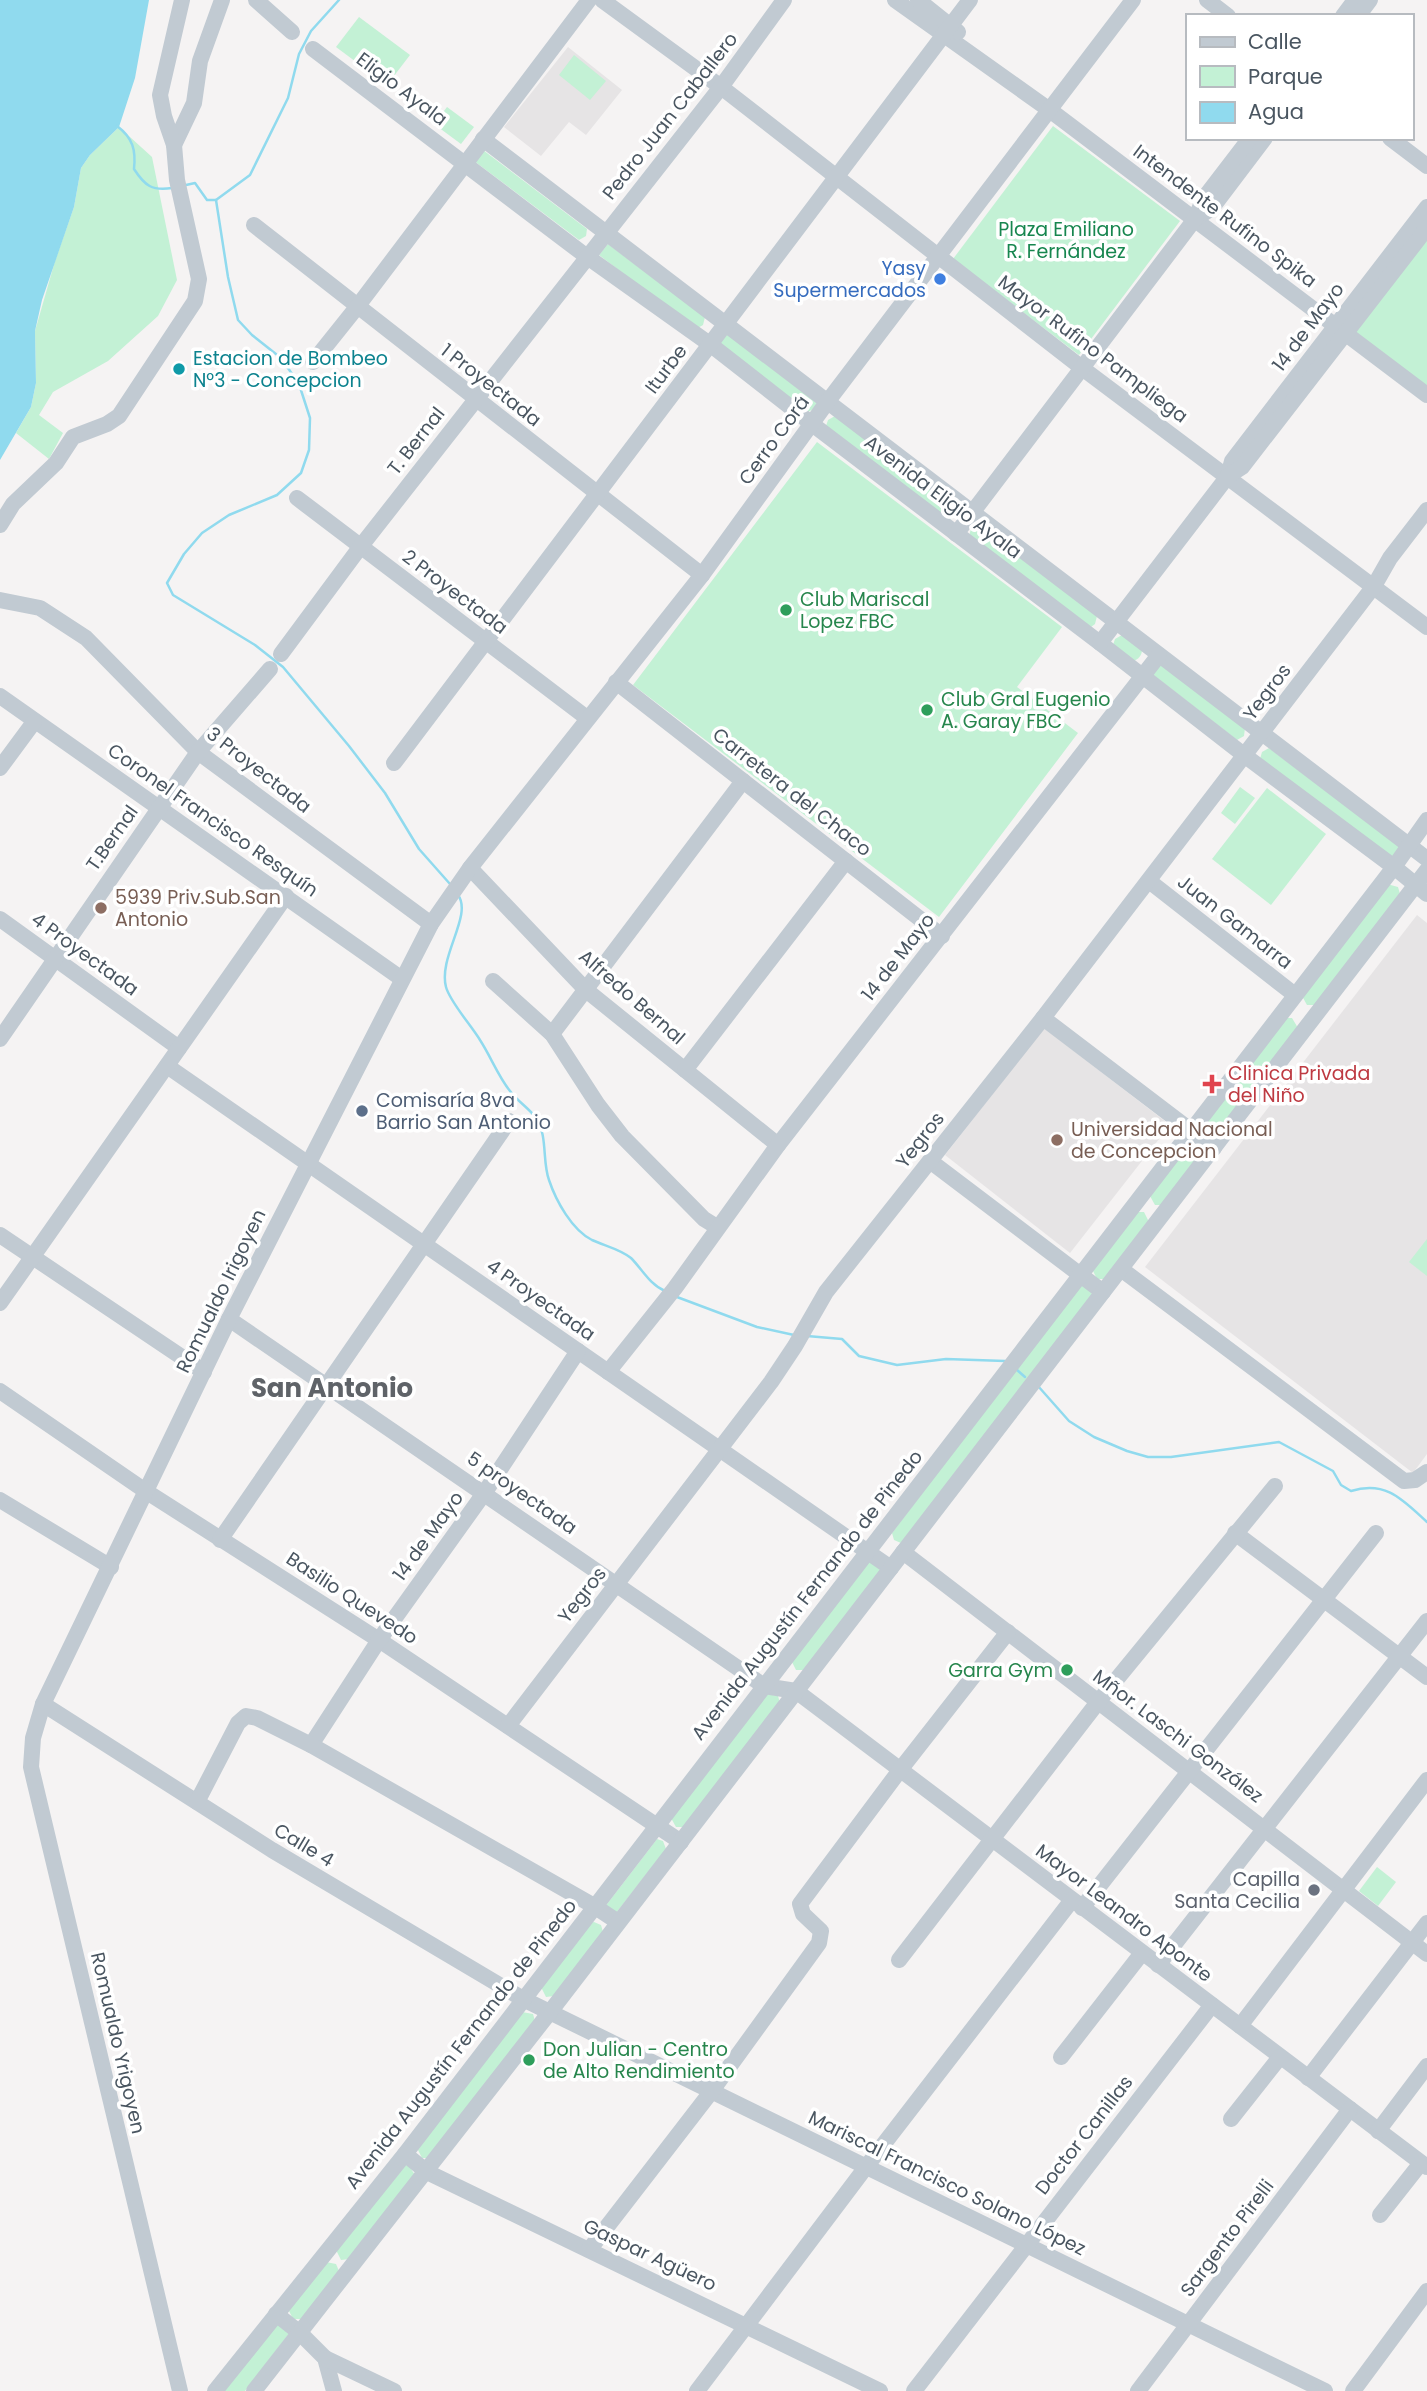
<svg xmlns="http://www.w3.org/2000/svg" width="1427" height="2391" font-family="Poppins,sans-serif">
	<rect width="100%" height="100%" fill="#f5f3f3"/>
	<g fill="#e6e4e5">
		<polygon points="568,47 622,90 586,135 569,122 541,156 504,127"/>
		<polygon points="1417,915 1427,923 1427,1454 1413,1473 1145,1267"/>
		<polygon points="1044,1028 1170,1125 1070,1253 945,1155"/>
	</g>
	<g fill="#c3f1d5">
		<polygon points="359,17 410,55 387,85 336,47"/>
		<polygon points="574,55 606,81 590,100 559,75"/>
		<polygon points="447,107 474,127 461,144 434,124"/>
		<polygon points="1053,126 1180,221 1079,355 953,259"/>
		<polygon points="119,127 152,157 177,280 158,316 108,361 53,392 39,415 63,433 49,459 16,433 31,407 36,383 35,331 55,261 74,207 81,168 90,155"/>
		<polygon points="483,150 587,229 586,236 579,240 474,161"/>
		<polygon points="1427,235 1427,387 1353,330"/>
		<polygon points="608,244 705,317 703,325 696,329 599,255"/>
		<polygon points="727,334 817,403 815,408 808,412 718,343"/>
		<polygon points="835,416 957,509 955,516 949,520 826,426 828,420"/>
		<polygon points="817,442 1062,627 1017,687 1078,733 939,917 633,685"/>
		<polygon points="978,526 1097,616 1095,624 1091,627 969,536 971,529"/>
		<path d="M1122,635L1142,650C1142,655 1138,660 1133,661L1113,645L1115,639Z"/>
		<polygon points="1160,663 1245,728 1244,736 1237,740 1152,674"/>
		<polygon points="1269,748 1399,846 1397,853 1391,857 1260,759 1262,752"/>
		<polygon points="1240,787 1255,798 1235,824 1221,813"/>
		<polygon points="1267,788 1326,834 1271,905 1212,859"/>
		<polygon points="1387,884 1398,887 1400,894 1315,1005 1307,1005 1302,996"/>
		<polygon points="1285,1018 1292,1018 1298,1028 1215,1136 1210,1137 1202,1131 1202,1126"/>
		<polygon points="1182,1153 1190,1153 1195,1163 1163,1205 1155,1205 1150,1196"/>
		<polygon points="1136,1212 1144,1212 1149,1222 1105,1279 1097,1279 1092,1269"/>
		<polygon points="1427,1239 1427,1276 1409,1262"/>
		<polygon points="1083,1285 1091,1291 1092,1295 901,1543 894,1540 892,1533 1079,1286"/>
		<polygon points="868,1562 876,1562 881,1572 804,1670 796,1670 791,1660"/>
		<polygon points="767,1694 778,1696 780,1703 684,1827 676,1827 671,1818"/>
		<polygon points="657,1839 663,1841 666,1849 616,1913 604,1908"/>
		<polygon points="1377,1867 1396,1882 1378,1906 1359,1891"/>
		<polygon points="594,1922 601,1925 603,1932 554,1996 546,1997 541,1987 590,1923"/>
		<polygon points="522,2012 533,2014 535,2021 430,2158 422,2158 417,2148"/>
		<polygon points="406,2165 409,2166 415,2175 349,2259 341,2260 336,2250"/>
		<polygon points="326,2262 336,2264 339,2271 301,2319 293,2319 288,2309"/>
		<polygon points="276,2325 280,2325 288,2331 288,2335 245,2391 224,2391"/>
	</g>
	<polygon fill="#90daee" points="0,0 149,0 135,78 119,127 90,155 81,168 74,207 42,300 35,331 36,383 31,407 0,460"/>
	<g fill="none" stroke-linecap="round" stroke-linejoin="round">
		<g stroke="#90daee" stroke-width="2.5">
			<path d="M117,126C133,138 136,150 134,169C145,186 152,191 172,188"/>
			<polyline points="186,185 195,183 207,200 216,200 250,175 288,98 299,54 311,31 339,0"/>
			<polyline points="216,200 228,277 238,320 252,335 281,358 299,384 310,418 309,450 301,473 277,495 229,515 202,533 184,554 167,583 173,595 255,645 283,667 349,746 385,793 419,849 450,884"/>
			<path d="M458,895C473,915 438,957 446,987C450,1002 471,1025 480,1040C491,1057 498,1076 510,1091C517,1101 529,1108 536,1118C548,1136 542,1161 549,1180C556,1201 572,1230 592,1240C605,1246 620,1249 631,1258C642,1269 650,1285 665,1291"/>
			<polyline points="677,1297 757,1327 794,1335"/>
			<polyline points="807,1336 842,1339 859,1356 897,1365 946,1359 1005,1361"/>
			<polyline points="1017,1370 1025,1377"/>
			<path d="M1038,1386L1069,1421L1094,1437L1127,1451L1148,1457H1171L1279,1442L1333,1471L1341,1485L1351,1491C1386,1480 1403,1500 1427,1522"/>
		</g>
		<g stroke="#c1cad2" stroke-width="16">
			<polyline points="256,0 292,32"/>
			<polyline points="602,0 721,87 1082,368 1427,627"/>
			<polyline points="895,0 1051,111 1427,395"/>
			<polyline points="918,0 958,32"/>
			<polyline points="1207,0 1228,16"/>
			<polyline points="1343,16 1355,0"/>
			<polyline points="1358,16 1370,0"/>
			<polyline points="313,49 586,256 711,345 812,424 1100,643 1244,755 1394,867 1427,894"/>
			<polyline points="1390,138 1427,166"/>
			<polyline points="483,139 1427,859"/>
			<polyline points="174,145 194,103 200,61 222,0"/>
			<polyline points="1195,219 1212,208 1265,138"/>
			<polyline points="254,225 702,575"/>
			<polyline points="313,362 357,307 589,0"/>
			<polyline points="1228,476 1232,461 1427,207"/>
			<polyline points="297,498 587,718"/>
			<polyline points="0,525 13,504 56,463 73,437 107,424 119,416 195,301 199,279 177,180 174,145 164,116 160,95 182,0"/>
			<polyline points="956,534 1195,219 1204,198 1250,138"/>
			<polyline points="0,600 40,608 86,638 198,752 431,924"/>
			<polyline points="1100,643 1228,476 1242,467 1427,228"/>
			<polyline points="281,654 361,546 721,87 784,0"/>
			<polyline points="616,682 942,936"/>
			<polyline points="0,696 402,979"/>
			<polyline points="394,763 970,0"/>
			<polyline points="0,768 34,722"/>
			<polyline points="470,868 586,990 778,1145"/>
			<polyline points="1149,881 1295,995"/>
			<polyline points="0,919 179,1048"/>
			<polyline points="493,981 552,1034 598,1105 622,1136 704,1219 717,1227"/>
			<polyline points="1043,1018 1214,1148"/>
			<polyline points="552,1034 743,781"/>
			<polyline points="0,1039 198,752 270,669"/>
			<polyline points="167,1066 891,1568"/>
			<polyline points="685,1070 846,861"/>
			<polyline points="930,1161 1103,1292"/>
			<polyline points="0,1235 204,1372"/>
			<polyline points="1121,1269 1404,1481 1415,1480 1427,1472"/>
			<polyline points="0,1303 286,896"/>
			<polyline points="229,1319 764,1686 796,1691 1427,2167"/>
			<polyline points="608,1372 675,1288 778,1145 1159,655"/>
			<polyline points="0,1391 147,1492 379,1640 681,1842"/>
			<polyline points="0,1500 111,1567"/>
			<polyline points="1235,1533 1427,1677"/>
			<polyline points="220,1540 509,1121"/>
			<polyline points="903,1552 1427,1954"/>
			<polyline points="43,1704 272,1850 523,1999 1325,2391"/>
			<polyline points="508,1726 771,1382 795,1346 826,1292 1043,1018 1374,586 1390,558 1427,510"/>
			<polyline points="311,1745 379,1640 485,1492 578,1351"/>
			<polyline points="197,1802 238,1723 246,1716 257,1718 311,1745 594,1906 618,1922"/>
			<polyline points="1082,1908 1376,1533"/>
			<polyline points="899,1960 1098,1702 1275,1486"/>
			<polyline points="1158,1965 1427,1621"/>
			<polyline points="1240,2026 1427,1780"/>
			<polyline points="1061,2057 1142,1953"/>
			<polyline points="1308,2078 1427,1923"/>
			<polyline points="1231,2119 1280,2057"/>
			<polyline points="1378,2131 1427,2066"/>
			<polyline points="405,2154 427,2172 880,2391"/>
			<polyline points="1380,2215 1421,2163"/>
			<polyline points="589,2250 711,2092 819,1943 821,1931 803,1914 800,1904 900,1770 1008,1632"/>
			<polyline points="276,2314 300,2333 325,2358 334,2391"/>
			<polyline points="325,2358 394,2391"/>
			<polyline points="180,2391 31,1767 33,1738 43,1704 229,1319 431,924 470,868 702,575 828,401 1133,0"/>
			<polyline points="215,2391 405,2154 1394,867 1427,820"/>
			<polyline points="254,2391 550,2012 1427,870"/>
			<polyline points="697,2391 866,2167 1072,1900"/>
			<polyline points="914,2391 1212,2005"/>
			<polyline points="1138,2391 1350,2109"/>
			<polyline points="1353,2391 1427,2291"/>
		</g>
	</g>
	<circle fill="#3f7fe0" stroke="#fff" stroke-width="2.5" cx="940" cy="279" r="7"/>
	<circle fill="#0f9aa8" stroke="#fff" stroke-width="2.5" cx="179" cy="369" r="7"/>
	<g fill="#2e9e5b" stroke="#fff" stroke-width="2.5">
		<circle cx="786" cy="610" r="7"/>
		<circle cx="927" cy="710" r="7"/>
		<circle cx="1067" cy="1670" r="7"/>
		<circle cx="529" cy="2060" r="7"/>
	</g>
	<g fill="#8d6e63" stroke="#fff" stroke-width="2.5">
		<circle cx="101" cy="908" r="7"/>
		<circle cx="1057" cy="1140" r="7"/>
	</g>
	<path fill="#e0444e" stroke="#fff" stroke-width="2.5" d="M1208.5 1073.5h7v7h7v7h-7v7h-7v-7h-7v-7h7z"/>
	<circle fill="#5c6f8a" stroke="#fff" stroke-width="2.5" cx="362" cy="1111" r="7"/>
	<circle fill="#6b7280" stroke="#fff" stroke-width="2.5" cx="1314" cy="1890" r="7"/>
	<g text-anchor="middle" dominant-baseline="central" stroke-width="7" stroke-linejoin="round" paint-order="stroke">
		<g font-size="19" fill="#4a5661" stroke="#fff">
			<text transform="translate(402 89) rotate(37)">Eligio Ayala</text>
			<text transform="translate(670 116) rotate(-52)">Pedro Juan Caballero</text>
			<text transform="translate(1225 216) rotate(37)">Intendente Rufino Spika</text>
			<text transform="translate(1308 327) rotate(-53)">14 de Mayo</text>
			<text transform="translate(1093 349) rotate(37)">Mayor Rufino Pampliega</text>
			<text transform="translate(666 369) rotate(-53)">Iturbe</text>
			<text transform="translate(491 385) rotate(38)">1 Proyectada</text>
			<text transform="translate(774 440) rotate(-54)">Cerro Corá</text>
			<text transform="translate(416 441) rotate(-52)">T. Bernal</text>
			<text transform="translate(943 497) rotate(37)">Avenida Eligio Ayala</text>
			<text transform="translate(455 592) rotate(37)">2 Proyectada</text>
			<text transform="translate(1267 692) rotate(-53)">Yegros</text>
			<text transform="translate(259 770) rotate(38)">3 Proyectada</text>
			<text transform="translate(792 792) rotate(38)">Carretera del Chaco</text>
			<text transform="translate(213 820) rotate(35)">Coronel Francisco Resquín</text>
			<text transform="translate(112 838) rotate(-55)">T.Bernal</text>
			<text transform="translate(1235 922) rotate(38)">Juan Gamarra</text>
			<text transform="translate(85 954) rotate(36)">4 Proyectada</text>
			<text transform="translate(898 957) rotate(-52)">14 de Mayo</text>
			<text transform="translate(632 997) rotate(41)">Alfredo Bernal</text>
			<text transform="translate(920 1140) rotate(-52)">Yegros</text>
			<text transform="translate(221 1291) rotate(-64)">Romualdo Irigoyen</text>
			<text transform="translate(541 1300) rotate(35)">4 Proyectada</text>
			<text transform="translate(522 1493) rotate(35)">5 proyectada</text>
			<text transform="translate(428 1536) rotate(-54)">14 de Mayo</text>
			<text transform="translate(582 1595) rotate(-52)">Yegros</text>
			<text transform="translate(807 1595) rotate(-52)">Avenida Augustín Fernando de Pinedo</text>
			<text transform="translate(352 1598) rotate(33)">Basilio Quevedo</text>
			<text transform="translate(1178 1736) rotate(37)">Mñor. Laschi González</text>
			<text transform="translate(304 1845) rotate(31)">Calle 4</text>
			<text transform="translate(1124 1913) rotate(37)">Mayor Leandro Aponte</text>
			<text transform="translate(118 2043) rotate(77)">Romualdo Yrigoyen</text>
			<text transform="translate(461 2044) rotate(-52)">Avenida Augustín Fernando de Pinedo</text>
			<text transform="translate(1084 2135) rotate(-52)">Doctor Canillas</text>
			<text transform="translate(947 2183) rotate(26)">Mariscal Francisco Solano López</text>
			<text transform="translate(1227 2238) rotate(-53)">Sargento Pirelli</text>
			<text transform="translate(650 2255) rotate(25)">Gaspar Agüero</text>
		</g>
		<g font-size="19" fill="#17864f" stroke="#fff">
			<text x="1066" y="229">Plaza Emiliano<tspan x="1066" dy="22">R. Fernández</tspan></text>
		</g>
		<g font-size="19" fill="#366cbe" stroke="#fff" text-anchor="end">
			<text x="926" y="268">Yasy<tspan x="926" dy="22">Supermercados</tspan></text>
		</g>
		<g font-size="19" fill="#0d838f" stroke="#fff" text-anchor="start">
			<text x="193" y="358">Estacion de Bombeo<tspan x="193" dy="22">N°3 - Concepcion</tspan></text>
		</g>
		<g font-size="19" fill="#27864d" stroke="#fff" text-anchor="start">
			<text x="800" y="599">Club Mariscal<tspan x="800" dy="22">Lopez FBC</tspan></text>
			<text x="941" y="699">Club Gral Eugenio<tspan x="941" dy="22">A. Garay FBC</tspan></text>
			<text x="1053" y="1670" text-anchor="end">Garra Gym</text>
			<text x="543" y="2049">Don Julian - Centro<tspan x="543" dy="22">de Alto Rendimiento</tspan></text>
		</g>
		<g font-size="19" fill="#785e54" stroke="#fff" text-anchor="start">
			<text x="115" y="897">5939 Priv.Sub.San<tspan x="115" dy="22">Antonio</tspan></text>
			<text x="1071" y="1129">Universidad Nacional<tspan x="1071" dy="22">de Concepcion</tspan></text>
		</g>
		<g font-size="19" fill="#be3a42" stroke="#fff" text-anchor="start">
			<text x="1228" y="1073">Clinica Privada<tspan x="1228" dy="22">del Niño</tspan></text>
		</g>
		<g font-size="19" fill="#4e5e75" stroke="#fff" text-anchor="start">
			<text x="376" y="1100">Comisaría 8va<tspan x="376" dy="22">Barrio San Antonio</tspan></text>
		</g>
		<g font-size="19" fill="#5b616d" stroke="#fff" text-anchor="end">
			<text x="1300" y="1879">Capilla<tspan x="1300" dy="22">Santa Cecilia</tspan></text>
		</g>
		<g font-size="26" font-weight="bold" fill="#5f6368" stroke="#fff">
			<text x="332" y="1388">San Antonio</text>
		</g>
	</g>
	<rect x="1186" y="14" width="228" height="126" fill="#ffffff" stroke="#b7bbc0" stroke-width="2"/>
	<rect x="1200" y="37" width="35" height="10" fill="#c1cad2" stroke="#b7bbc0" stroke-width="2"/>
	<text x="1248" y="49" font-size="21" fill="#4a5661">Calle</text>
	<rect x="1200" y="66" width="35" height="21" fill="#c3f1d5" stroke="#b7bbc0" stroke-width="2"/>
	<text x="1248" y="84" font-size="21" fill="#4a5661">Parque</text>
	<rect x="1200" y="102" width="35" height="21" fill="#90daee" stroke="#b7bbc0" stroke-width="2"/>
	<text x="1248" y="119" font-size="21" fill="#4a5661">Agua</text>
</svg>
